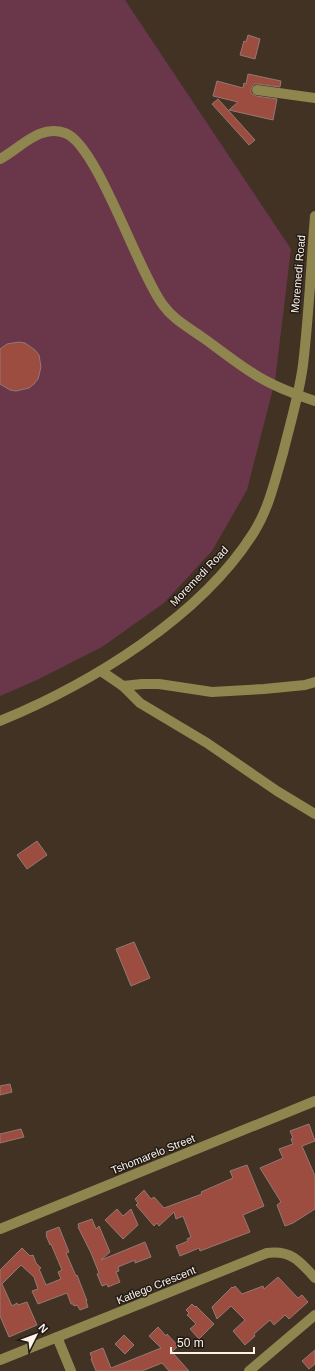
<svg xmlns="http://www.w3.org/2000/svg" width="315" height="1371" font-family="Arial,sans-serif">
	<rect width="100%" height="100%" fill="#413223"/>
	<polygon fill="#6a3649" points="0,0 125,0 291,249 275,381 247,490 212,551 164,603 102,647 37,680 0,696"/>
	<g fill="#9c4d3f" stroke="#937974">
		<polygon points="248,35 260,39 255,59 240,55 244,41 246,42"/>
		<polygon points="248,74 281,81 280,87 258,84 254,84 251,89 251,93 256,96 277,99 273,120 229,110 238,102 213,96 217,81 243,88 244,83 246,84"/>
		<polygon points="218,99 255,140 249,145 212,104"/>
		<polygon points="19,342 25,343 35,350 39,355 41,367 38,379 34,384 29,388 16,391 10,390 0,384 0,349 7,344"/>
		<polygon points="37,841 47,855 27,869 17,855"/>
		<polygon points="134,942 150,978 131,986 116,949"/>
		<polygon points="10,1084 12,1092 0,1095 0,1086"/>
		<polygon points="309,1124 315,1141 302,1146 315,1176 315,1209 293,1223 285,1226 277,1205 281,1202 260,1168 283,1158 279,1149 293,1144 291,1139 293,1138 290,1131"/>
		<polygon points="21,1129 24,1137 0,1143 0,1134"/>
		<polygon points="247,1165 264,1206 243,1215 250,1232 200,1251 199,1248 180,1256 176,1246 188,1241 187,1239 191,1237 183,1216 176,1219 174,1212 159,1226 157,1223 154,1226 136,1205 138,1203 135,1199 144,1190 151,1199 154,1197 164,1208 202,1194 201,1192 233,1178 230,1171"/>
		<polygon points="117,1209 123,1216 131,1209 138,1225 123,1239 105,1220"/>
		<polygon points="92,1219 96,1229 99,1226 110,1252 101,1260 145,1242 151,1257 135,1263 135,1260 118,1267 119,1271 116,1272 120,1282 108,1287 107,1284 102,1286 97,1274 99,1273 91,1253 78,1227 79,1227 78,1224"/>
		<polygon points="59,1227 69,1252 66,1253 76,1276 77,1275 87,1301 86,1301 88,1307 80,1310 77,1305 74,1306 73,1304 71,1304 67,1293 38,1304 32,1291 38,1289 34,1277 21,1265 2,1284 12,1306 17,1303 18,1305 27,1302 37,1325 9,1337 0,1316 0,1270 22,1248 30,1256 33,1255 36,1263 41,1268 39,1269 46,1285 61,1279 58,1272 62,1270 51,1244 50,1245 46,1235 47,1234 46,1232"/>
		<polygon points="278,1277 298,1298 302,1295 308,1302 289,1319 285,1315 274,1325 270,1320 254,1334 255,1336 245,1345 233,1331 245,1320 231,1306 217,1319 212,1307 232,1287 233,1288 235,1286 242,1294 263,1286 264,1289"/>
		<polygon points="192,1304 195,1307 196,1306 214,1324 199,1339 190,1329 196,1324 187,1315 189,1313 186,1310"/>
		<polygon points="158,1327 166,1336 167,1334 178,1346 172,1352 189,1371 169,1371 162,1363 142,1371 96,1371 91,1359 92,1358 90,1353 103,1348 111,1368 161,1348 149,1336"/>
		<polygon points="124,1335 134,1345 125,1354 115,1344"/>
		<polygon points="315,1350 315,1364 309,1369 302,1361"/>
	</g>
	<g fill="none" stroke-linecap="round" stroke-linejoin="round">
		<g stroke="#8f864f" stroke-width="10">
			<polyline points="257,90 315,98"/>
			<path d="M0,159C21,148 39,124 65,133C97,144 138,272 163,305C173,319 188,327 202,337C219,349 236,363 254,374C273,386 294,394 315,401"/>
			<polyline points="101,671 123,686 140,703 207,743 277,791 315,814"/>
			<polyline points="123,686 142,684 159,684 212,692 264,689 305,685 315,682"/>
			<path d="M0,721C90,684 201,617 254,532C269,508 275,480 283,453C290,424 299,395 303,365C309,315 311,265 315,216"/>
			<polyline points="0,1229 315,1101"/>
			<polyline points="57,1337 71,1371"/>
			<path d="M0,1360L267,1253C291,1250 300,1261 315,1278"/>
			<polyline points="249,1371 315,1315"/>
		</g>
	</g>
	<g text-anchor="middle" dominant-baseline="central" stroke-width="3" stroke-linejoin="round" paint-order="stroke">
		<g font-size="11" fill="#fdf3e9" stroke="#221b15">
			<text transform="translate(298 274) rotate(-85)">Moremedi Road</text>
			<text transform="translate(199 576) rotate(-46)">Moremedi Road</text>
			<text transform="translate(153 1154) rotate(-22)">Tshomarelo Street</text>
			<text transform="translate(156 1285) rotate(-22)">Katlego Crescent</text>
		</g>
	</g>
	<g transform="translate(36 1335) rotate(48)" stroke="#221b15" stroke-width="3" paint-order="stroke">
	<path d="M0-3L7 15L0 10L-7 15Z" fill="#fdf3e9"/>
	<text y="-6" font-size="11" font-weight="bold" text-anchor="middle" fill="#fdf3e9">N</text>
	</g>
	<path d="M171 1347v6h83v-6" fill="none" stroke="#fdf3e9" stroke-width="2"/>
	<text x="177" y="1347" font-size="12" fill="#fdf3e9" stroke="#221b15" stroke-width="3" paint-order="stroke">50 m</text>
</svg>
